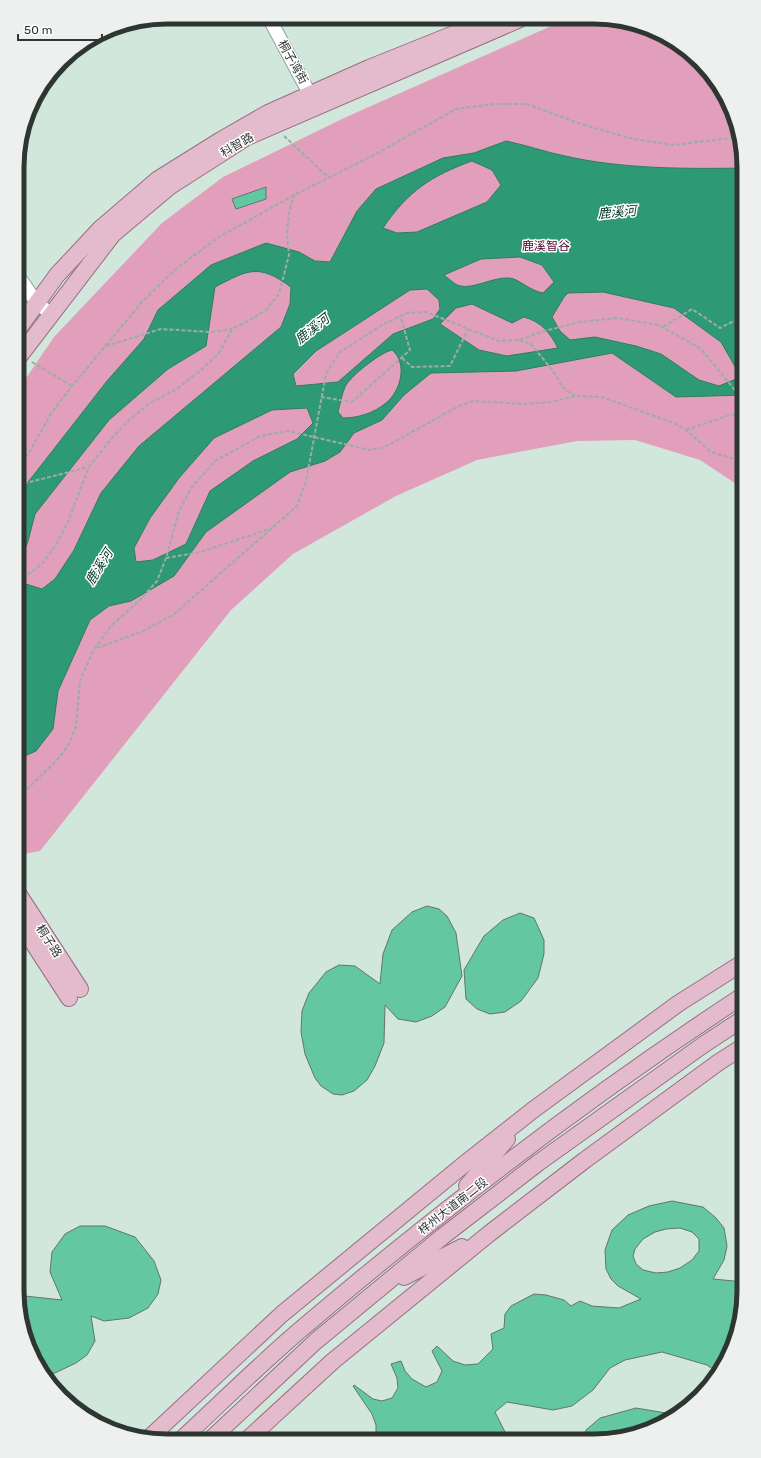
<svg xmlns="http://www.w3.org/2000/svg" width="761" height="1458" font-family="Rubik,'Noto Sans SC',sans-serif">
	<rect width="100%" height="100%" fill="#d1e7dc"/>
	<polygon fill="#e19fbc" points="567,19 623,20 661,33 693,54 719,84 736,119 744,167 744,489 700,460 635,440 577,441 477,460 396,496 293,554 231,610 40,851 17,855 18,390 54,337 162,223 223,177 344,118"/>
	<path fill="#2e9a75" stroke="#2e7c61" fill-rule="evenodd" d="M506,141C526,145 545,152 565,156C622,169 686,169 744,168V395L676,397L612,353L516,371L431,373L404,395L382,420L354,433L340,452L325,461L290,472L206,532L174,576L131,601L109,606L90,620L58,691L53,729L36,751L18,759V571L26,584L42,589L55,579L74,550L101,493L139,446L281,327L290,304L291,287C258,263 248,270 215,287L206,346L168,369L109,420L35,514L28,541L18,569V495L107,381L144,339L158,310L211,265L266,243L299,252L315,261L330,262L357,211L376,189L443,158L474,153ZM472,161L492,170L501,185L487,202L417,232L397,233L383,228C408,191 431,176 472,161ZM520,257L542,265L554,282L543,293C530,291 518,278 509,278C493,277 474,289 460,286C455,285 448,278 444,275L481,259ZM427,289L439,300L440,309L433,319L393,334L338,382L296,386L293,374L316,351L410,290ZM603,292L674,308L721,342L741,377L719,386L699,380L661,354L636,346L595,337L570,340L560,331L552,317L564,297L568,293ZM472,304L512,323L524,317C542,322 550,333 558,348L507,356L479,350L440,324L456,308ZM392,350C408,363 401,391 386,403C374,413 358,418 343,418L338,412C340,404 342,394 345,387C349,377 381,352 392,350ZM307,408L313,423L297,439L253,461L210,491L186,544L153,560L136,562L134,548L150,518L179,478L214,438L272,410Z"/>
	<g fill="#63c8a1" stroke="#61756c" fill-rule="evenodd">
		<polygon points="266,187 266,199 236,209 232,199"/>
		<polygon points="427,906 439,909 447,916 456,933 462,976 445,1007 432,1016 416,1022 398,1019 385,1005 384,1043 375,1066 367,1080 354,1091 342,1095 333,1094 321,1086 315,1078 305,1054 301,1032 302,1011 309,993 326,972 339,965 355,966 380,984 383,954 392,930 412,912"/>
		<polygon points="520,913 534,918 544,940 544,954 538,978 521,1001 505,1012 490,1014 477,1009 466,999 464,970 484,936 503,920"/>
		<path d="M672,1201L703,1207L716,1218L724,1228L727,1246L724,1260L713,1279L744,1282V1301L733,1348L718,1373L707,1365L662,1352L625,1360L610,1368L593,1390L572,1406L553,1410L507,1402L495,1412L505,1432L515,1441L376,1440V1425L372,1414L353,1386L354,1385L373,1399L382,1401L392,1398L398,1388L397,1378L391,1364L401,1361L405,1371L412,1379L426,1387L437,1382L442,1371L432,1351L437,1346L453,1361L465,1365L478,1364L493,1349L491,1334L504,1328L505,1314L511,1306L534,1294L546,1295L564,1300L571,1306L580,1301L592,1306L619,1308L641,1299L618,1286L611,1279L606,1269L605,1250L612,1230L628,1215L649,1206ZM680,1228L692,1232L699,1239V1251L692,1260L680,1268L668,1272L656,1273L643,1270L636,1264L633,1256L635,1249L643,1239L655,1232L666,1229Z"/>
		<polygon points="80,1226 105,1226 135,1237 154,1261 161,1280 158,1294 148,1308 129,1318 104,1321 91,1316 95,1341 87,1355 76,1363 55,1373 42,1373 25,1339 18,1298 25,1296 62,1300 50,1272 52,1252 65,1234"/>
		<polygon points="636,1408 678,1415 642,1433 594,1441 583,1441 586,1430 600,1418"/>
	</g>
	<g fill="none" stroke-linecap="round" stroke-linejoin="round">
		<defs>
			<g id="minor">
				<polyline points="269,18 314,102"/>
				<polyline points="18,276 37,303 51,314"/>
			</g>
			<g id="major">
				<polyline points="18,329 57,275 101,228 157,180 221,140 268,113 369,68 491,19"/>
				<polyline points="18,358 113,234 169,187 247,137 520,19"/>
				<polyline points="17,892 80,989"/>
				<polyline points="17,918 69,998"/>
				<polyline points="467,1186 507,1139"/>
				<polyline points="404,1277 462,1247"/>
				<polyline points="147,1440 282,1314 467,1162 533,1110 679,1003 744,962"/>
				<path d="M181,1440C222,1402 263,1361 306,1325C445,1207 591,1095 744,995"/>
				<polyline points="210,1440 316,1341 442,1237 538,1163 703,1045 744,1018"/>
				<polyline points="247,1440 333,1361 490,1233 585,1160 719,1062 744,1046"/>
			</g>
		</defs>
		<use href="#minor" stroke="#8fa49a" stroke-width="15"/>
		<use href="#major" stroke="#986f81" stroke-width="18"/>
		<g stroke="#9cada5" stroke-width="2" stroke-dasharray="4 2" stroke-linecap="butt">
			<polyline points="631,22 642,29 661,33"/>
			<polyline points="284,136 328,177"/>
			<polyline points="663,327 692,309 720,328 744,316"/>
			<polyline points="519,340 531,344 553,371 564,389 575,396"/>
			<polyline points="106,346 161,329 211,332 232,329"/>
			<polyline points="402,358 412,367 450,366 468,329"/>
			<polyline points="32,362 72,386"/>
			<polyline points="321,397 352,402 410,350 400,315"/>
			<polyline points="686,430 727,416 744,412"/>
			<polyline points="18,467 29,453 52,412 72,386 142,302 177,268 219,237 294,195 374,155 456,109 494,104 527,104 581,124 633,139 674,145 739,137"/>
			<polyline points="18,485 89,467"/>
			<polyline points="166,558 201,552 272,528"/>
			<polyline points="18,582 42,564 54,548 68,522 89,467 111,439 128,421 150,403 175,390 200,371 219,353 232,329 252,319 267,309 279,294 289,255 287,233 289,213 294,195"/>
			<polyline points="97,648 141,632 173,615 297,506 306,481 326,374 340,352 382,325 407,313 426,312 499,341 519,340 541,332 580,322 617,318 659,325 701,349 744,401"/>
			<polyline points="18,798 58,759 68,746 76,727 80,681 93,651 111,626 141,599 157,581 166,558 179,511 191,488 215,461 260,436 288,431 370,450 385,447 459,406 474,401 524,404 551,402 575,396 602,397 676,424 686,430 711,452 744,462"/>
		</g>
		<use href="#minor" stroke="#fff" stroke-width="13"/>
		<use href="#major" stroke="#e3bbcd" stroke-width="16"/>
	</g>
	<g text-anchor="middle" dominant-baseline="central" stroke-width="3" stroke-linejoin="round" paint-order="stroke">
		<g font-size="12" fill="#2e3632" stroke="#fff">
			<text transform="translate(293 62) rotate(61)">桐子湾街</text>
			<text transform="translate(237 145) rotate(-30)">科智路</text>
			<text transform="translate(49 941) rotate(57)">桐子路</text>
			<text transform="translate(453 1206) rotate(-38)">梓州大道南二段</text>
		</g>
		<g font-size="12" fill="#4e0330" stroke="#fff">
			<text x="546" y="246">鹿溪智谷</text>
		</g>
		<g font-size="13" font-style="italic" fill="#033324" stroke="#fff">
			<text transform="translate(617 212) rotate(-5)">鹿溪河</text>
			<text transform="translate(312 329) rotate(-38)">鹿溪河</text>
			<text transform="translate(99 567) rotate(-58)">鹿溪河</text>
		</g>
	</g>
	<path d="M0 0H761V1458H0ZM167 24H594A143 143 0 0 1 737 167V1291A143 143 0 0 1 594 1434H167A143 143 0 0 1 24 1291V167A143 143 0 0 1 167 24Z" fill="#eeefef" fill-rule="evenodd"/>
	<path fill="none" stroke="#2e3632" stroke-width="5" d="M167 24H594A143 143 0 0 1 737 167V1291A143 143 0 0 1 594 1434H167A143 143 0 0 1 24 1291V167A143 143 0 0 1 167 24Z"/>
	<path d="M18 34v6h84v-6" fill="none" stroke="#2e3632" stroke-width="2"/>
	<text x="24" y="34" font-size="12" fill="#2e3632" stroke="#ffffff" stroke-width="3" paint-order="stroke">50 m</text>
</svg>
